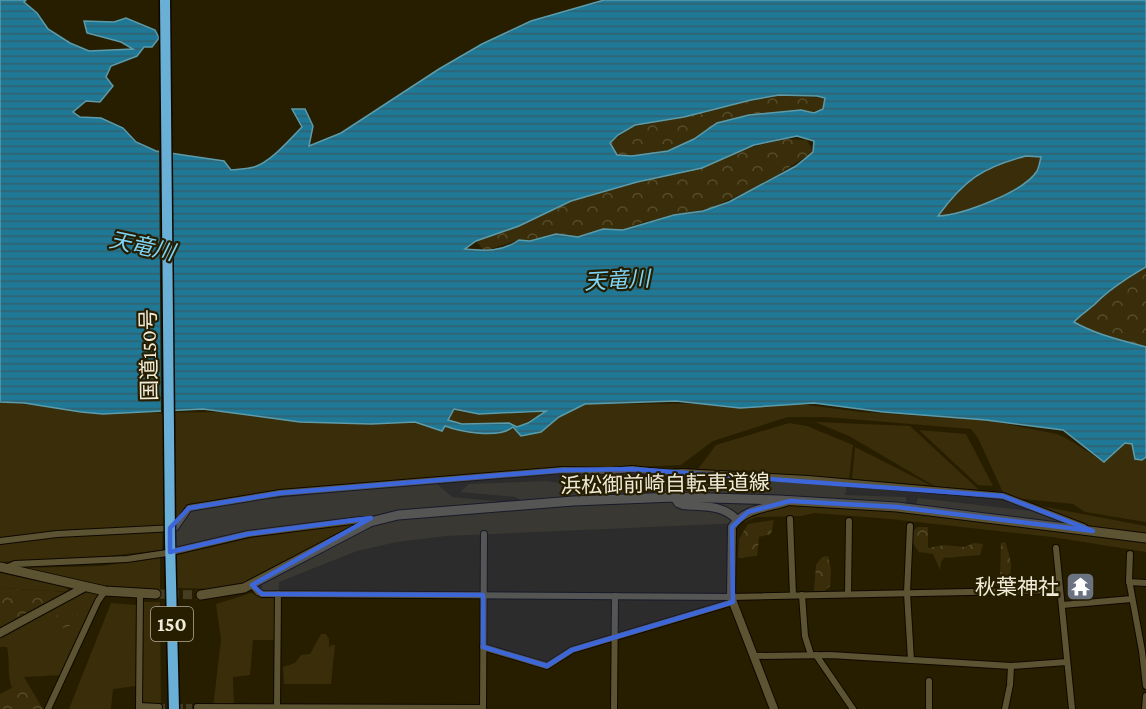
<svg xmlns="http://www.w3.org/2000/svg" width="1146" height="709" font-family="'Crimson Pro','Noto Sans JP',serif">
	<defs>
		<pattern id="forest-crowns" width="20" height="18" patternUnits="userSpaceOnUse" patternTransform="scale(1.5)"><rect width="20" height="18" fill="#392e09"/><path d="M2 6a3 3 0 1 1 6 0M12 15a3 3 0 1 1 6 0" fill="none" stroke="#564c2c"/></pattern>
		<pattern id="water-rules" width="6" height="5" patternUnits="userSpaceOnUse" patternTransform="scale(1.5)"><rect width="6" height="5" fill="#1e7896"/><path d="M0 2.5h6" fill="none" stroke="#33606c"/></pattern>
	</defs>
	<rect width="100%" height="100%" fill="#271e00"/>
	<g fill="#392e09">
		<path d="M1022,157H1041L1037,171L1025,183L1006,195L958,214L937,217C962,183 982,169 1022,157Z"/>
		<path d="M0,402L115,413L230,412L415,422L442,431L454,409L479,414L530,413L547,410L572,411L585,404L792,403L861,412L986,420L1057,434C1074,441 1088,453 1104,462L1125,443H1132L1146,457V522L1085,512L1073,504L1005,497L978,438L971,429L826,417H788L713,441L681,465L470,474L272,494L221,504L435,482L452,497L503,502L431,508L261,529L175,547V528L163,529L162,550L108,556L0,562Z"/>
		<polygon points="815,422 910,426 979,490 936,487 849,436"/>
		<polygon points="789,423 807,426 853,445 849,479 698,469 716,445"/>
		<polygon points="919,430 966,434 993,486 978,485"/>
		<polygon points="855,447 932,486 852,479"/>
		<path d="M733,480L847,485L845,495L906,497V504L916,505L918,498L1032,511L1035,505L1146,526V552L1052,537L890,519L815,513L801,516L757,517L744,522L721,524L446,536L397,542L357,551L279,582L278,640H253L250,675L233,677L234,707L213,708L221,639L216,604L251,593L262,594V583C303,561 349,530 394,520C439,510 490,512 536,509L515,497L460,492L469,484L546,481L577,485Z"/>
		<polygon points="356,524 250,581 220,589 177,588 176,555 255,537"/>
		<polygon points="160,558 160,591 114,588 24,568 101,566"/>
		<polygon points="0,571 64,586 71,592 0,588"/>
		<path d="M80,589L103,593L64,675L24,677L12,688C7,675 10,661 7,647H0V633Z"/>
		<polygon points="143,602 160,602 161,709 141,709"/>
		<polygon points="111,603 136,605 136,686 113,689 111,709 69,709"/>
		<polygon points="321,634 326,634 329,639 329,648 331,645 335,645 331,684 284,684 283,667 295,663 301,655 310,654"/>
	</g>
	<g fill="url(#forest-crowns)">
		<polygon points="779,95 825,98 823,109 814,113 717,123 689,142 668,151 632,156 617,155 610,143 635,125 684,117 751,100"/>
		<polygon points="781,139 807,140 813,152 765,183 711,208 644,222 623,230 603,229 578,237 556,234 530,241 519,240 484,251 476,241 519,226 571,201"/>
		<path d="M1146,267V348L1107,337L1074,322C1094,299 1120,283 1146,267Z"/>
		<polygon points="774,520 771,534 759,537 757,556 738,558 739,539 748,524"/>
		<polygon points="918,527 928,527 928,548 944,545 964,547 974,543 983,544 980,555 944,558 941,562 940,570 933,554 919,552 910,539 914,530"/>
		<path d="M1005,542C1007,547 1012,563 1011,567C1011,573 1009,578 1009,584L1020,591L1012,588L995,586L996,582L1000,579L1001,543Z"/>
		<polygon points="828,556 831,569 830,586 825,591 814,591 816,565 822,557"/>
		<polygon points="0,588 67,592 0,630"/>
		<polygon points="73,609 78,612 77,621 73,625 54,631 51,622 60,612"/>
		<polygon points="24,677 43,709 0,709 0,694 12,688"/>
	</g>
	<path fill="url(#water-rules)" stroke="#5d9baa" stroke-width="1.5" fill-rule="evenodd" d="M0,0H26L24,2L37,13L48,29L70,43L89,51L133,49L121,42L87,33L84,21L114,22L126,18L155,30L159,38L152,47H144L137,56L111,66L106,77L113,86L100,102L86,101L73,112L80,117L101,118L123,128L136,142L156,151L224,161L231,170C238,169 247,169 254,167C271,162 290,139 302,127L292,109H305L313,126L309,146L341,133L439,69L482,44L531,21L604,0H1146V267C1127,278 1111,288 1096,303C1089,310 1081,314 1074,322C1097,335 1121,340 1146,347V457L1142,460L1135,459L1132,444L1125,443L1104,462L1063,430L986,420L883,412L814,403L740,408L676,401L585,404L559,417L541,432L521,436L513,427C499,439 461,432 445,426L442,431L415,422L371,424L300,422L203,409L103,414L81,412L24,403L0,402ZM779,95L817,96L825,98L823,109L814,113L801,110L749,115L717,123L694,139L668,151L632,156L617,155L610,143L618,135L635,125L684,117L751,100ZM797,136L814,141L813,152L796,166L729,202L703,211L674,215L623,230L603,229L578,237L556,234L530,241L519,240C502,252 485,251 465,249L476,241L519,226L571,201L637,182L702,168L754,145ZM1026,156L1041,157C1040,161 1039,167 1037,171C1024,192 962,215 938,216C964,180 983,167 1026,156ZM454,409L479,414L546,411L528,423L517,427L509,423L462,424L448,420Z"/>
	<polygon fill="#271e00" points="159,148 170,150 173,413 161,414"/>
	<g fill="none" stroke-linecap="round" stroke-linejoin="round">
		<polyline stroke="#453d21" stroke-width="6" stroke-dasharray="6 3" stroke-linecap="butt" points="159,707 197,707"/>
		<polyline stroke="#453d21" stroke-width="9" stroke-dasharray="9 4.5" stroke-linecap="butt" points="156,594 201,595"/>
		<defs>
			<g id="minor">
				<polyline points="790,519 793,595"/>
				<polyline points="910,526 907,593 911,660"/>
				<polyline points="0,541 57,534 175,528 189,508 280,493 563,470 611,471 632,469 667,473 682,472 808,479 1003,496 1084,527"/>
				<polyline points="1056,548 1072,709"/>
				<polyline points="1130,554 1129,580 1142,651 1146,686"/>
				<polyline points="6,568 15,564 127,559 167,553 248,534 360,520 370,521"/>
				<polyline points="1129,582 1146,583"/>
				<polyline points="252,585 258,592 262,594 731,597 1060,590"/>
				<polyline points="848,594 849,521"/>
				<polyline points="802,595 805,636 811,655"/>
				<polyline points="1062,605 1132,599"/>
				<polyline points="483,647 547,666 572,650 733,602"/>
				<polyline points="816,655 853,709"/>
				<polyline points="754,656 830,655 1011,666 1067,662"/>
				<polyline points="139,706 159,707"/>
				<polyline points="197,707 483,708"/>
				<polyline points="48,709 98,601 105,591"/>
				<polyline points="139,709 140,594"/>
				<polyline points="277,709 278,594"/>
				<polyline points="483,709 484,534"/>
				<polyline points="614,709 615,596"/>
				<polyline points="929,709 929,681"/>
				<polyline points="1005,709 1010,685 1011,666"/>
				<polyline points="1145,709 1146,696"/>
			</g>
			<g id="tertiary">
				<path d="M674,497L678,503L683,505C702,507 723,504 737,520"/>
				<polyline points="0,633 85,587"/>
				<path d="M774,709L731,597L732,527C743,509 767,508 786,502"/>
			</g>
			<g id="secondary">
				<polyline points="0,567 105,591 156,594"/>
				<polyline points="201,595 244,588 370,522 398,515 573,501 675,497 779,500 897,507 1146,538"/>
			</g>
			<polyline id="trunk" points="170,539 174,709"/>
		</defs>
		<use href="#minor" stroke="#0f0800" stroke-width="8"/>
		<use href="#tertiary" stroke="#0f0800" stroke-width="10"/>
		<use href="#secondary" stroke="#0f0800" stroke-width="11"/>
		<use href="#trunk" stroke="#0f0800" stroke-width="13"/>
		<use href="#minor" stroke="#5c5333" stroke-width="6"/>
		<use href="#tertiary" stroke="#5c5333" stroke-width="8"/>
		<use href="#secondary" stroke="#5c5333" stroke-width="9"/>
		<use href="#trunk" stroke="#6aafd6" stroke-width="10"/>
		<defs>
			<polyline id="trunk-bridge" points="165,0 170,539"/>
		</defs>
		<use href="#trunk-bridge" stroke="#0f0800" stroke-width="13" stroke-linecap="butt"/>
		<use href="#trunk-bridge" stroke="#6aafd6" stroke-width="10"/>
	</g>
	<path fill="#3d66d8" fill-opacity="0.2" stroke="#3d66d8" stroke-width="4.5" stroke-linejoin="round" d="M632,469L1003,496L1093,531L897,507L790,501L748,512L732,527L733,602L572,650L547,666L483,647V595L262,594L252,585L371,518L248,534L170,552V528L189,508L280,493L563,470Z"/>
	<defs>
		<symbol id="temple-square" viewBox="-11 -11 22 22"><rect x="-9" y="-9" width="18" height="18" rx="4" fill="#6b7280" stroke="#271e00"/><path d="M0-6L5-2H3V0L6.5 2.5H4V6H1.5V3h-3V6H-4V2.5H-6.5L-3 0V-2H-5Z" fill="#fff"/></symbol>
	</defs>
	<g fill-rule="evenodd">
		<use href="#temple-square" x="1064" y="570" width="33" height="33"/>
	</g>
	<g text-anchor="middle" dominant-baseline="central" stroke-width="4.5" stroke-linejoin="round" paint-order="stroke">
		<rect fill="#271e00" stroke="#b4ae99" stroke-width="1.5" x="151" y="607" width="42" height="34" rx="4.5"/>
		<g font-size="20" font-weight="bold" fill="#f1ecda">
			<text x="172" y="624">150</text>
		</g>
		<g font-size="21" fill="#f1ecda" stroke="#271e00">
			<text transform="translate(149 355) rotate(-91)">国道150号</text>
			<text transform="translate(665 484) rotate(-1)">浜松御前崎自転車道線</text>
		</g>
		<g font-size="21" fill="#f1ecda" stroke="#271e00" text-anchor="end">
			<text x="1059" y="587">秋葉神社</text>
		</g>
		<g font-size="22" font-style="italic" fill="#7dd5f9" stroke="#271e00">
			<text transform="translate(142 246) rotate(12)">天竜川</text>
			<text transform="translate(617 280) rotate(-3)">天竜川</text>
		</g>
	</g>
</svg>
